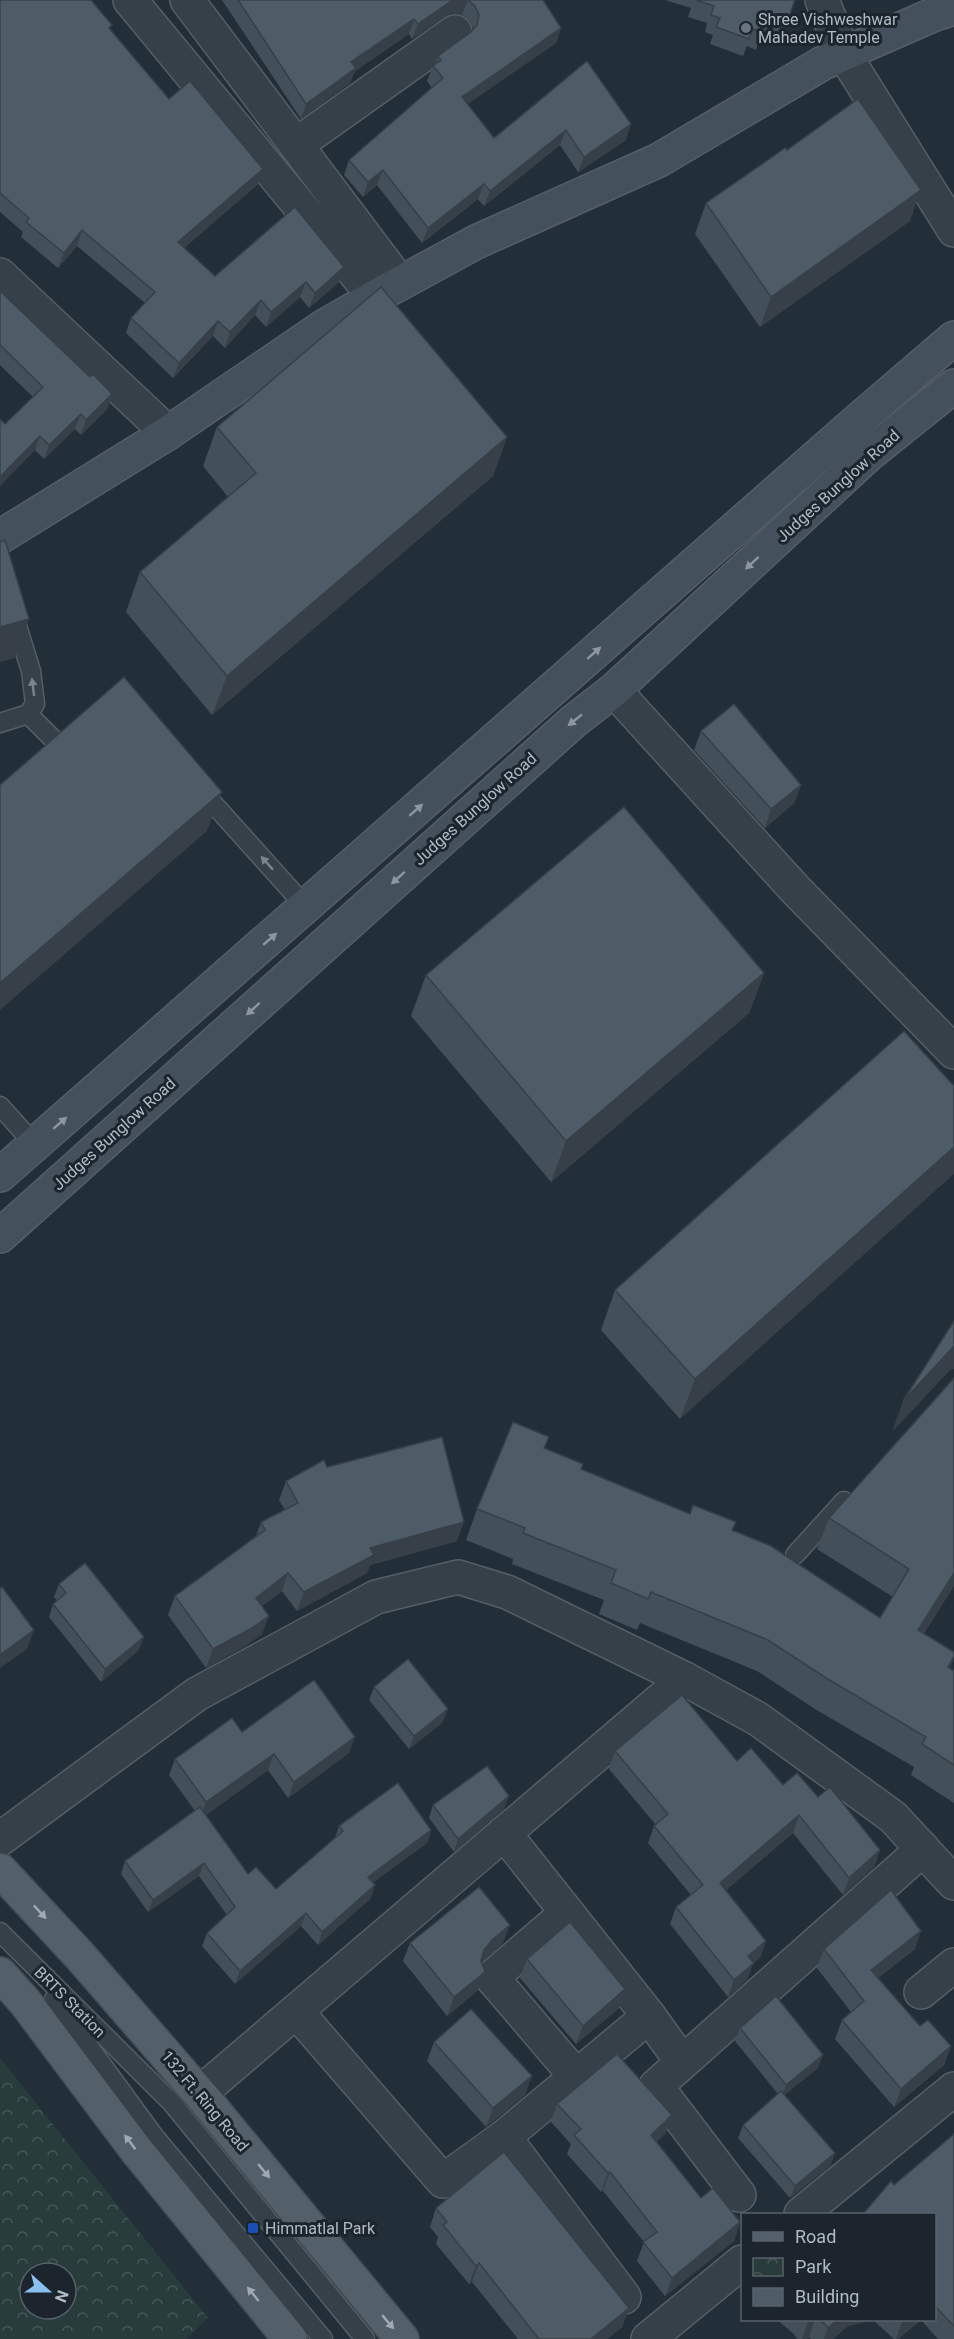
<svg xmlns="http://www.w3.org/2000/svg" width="954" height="2339" font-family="Roboto,sans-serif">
	<defs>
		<pattern id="park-crowns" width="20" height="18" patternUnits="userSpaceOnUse" patternTransform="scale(1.5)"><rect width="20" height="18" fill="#283d3b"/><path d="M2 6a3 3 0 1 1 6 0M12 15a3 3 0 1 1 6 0" fill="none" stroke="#455756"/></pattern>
	</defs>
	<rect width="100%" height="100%" fill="#232f38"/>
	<path fill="url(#park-crowns)" fill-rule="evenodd" d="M0,2058L208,2318L186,2339H0ZM30,2273H66V2309H30Z"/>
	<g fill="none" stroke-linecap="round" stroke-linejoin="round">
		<defs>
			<g id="lane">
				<polyline points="0,571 31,671 35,704 28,714 0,723"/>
				<polyline points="28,714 54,740"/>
				<polyline points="201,790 306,907"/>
				<polyline points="0,1106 35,1145"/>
				<polyline points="795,1555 844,1501"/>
				<polyline points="0,1932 171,2102 365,2339"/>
				<polyline points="54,1999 154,2136 323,2339"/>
			</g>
			<g id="street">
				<polyline points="130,0 375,297"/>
				<polyline points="187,0 400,283"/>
				<polyline points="822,0 844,54 954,230"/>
				<polyline points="296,145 455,32"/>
				<polyline points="0,275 168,433"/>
				<polyline points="614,690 795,889 954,1052"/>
				<polyline points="504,1833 649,2016 682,2062"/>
				<polyline points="0,1839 197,1694 376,1597 458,1577 507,1592 685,1679 758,1719 893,1817 954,1883"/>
				<polyline points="567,1913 497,1973 493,1979 575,2075"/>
				<polyline points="921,1992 954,1965"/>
				<polyline points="296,2011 443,2181 504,2137 649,2016"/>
				<polyline points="199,2094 685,1679"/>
				<polyline points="504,2137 624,2297"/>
				<polyline points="739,2195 656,2086 923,1849"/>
				<polyline points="801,2214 954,2089"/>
				<polyline points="648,2339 742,2262"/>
			</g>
			<g id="secondary">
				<polyline points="0,537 168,433 323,327 375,297 476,242 659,160 823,63 935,14 954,8"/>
				<polyline points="0,1175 855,423 954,338"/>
				<polyline points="0,1236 574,721 614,690 868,455 954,386"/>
			</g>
			<g id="primary">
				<polyline points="0,1870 80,1956 206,2101 402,2339"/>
				<polyline points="0,1974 25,2002 137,2151 290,2339"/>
			</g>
		</defs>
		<use href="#lane" stroke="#545e66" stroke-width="21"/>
		<use href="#street" stroke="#545e66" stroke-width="36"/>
		<use href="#secondary" stroke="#545e66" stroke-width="36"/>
		<use href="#primary" stroke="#424c55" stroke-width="36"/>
		<use href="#lane" stroke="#364049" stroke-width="18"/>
		<use href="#street" stroke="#364049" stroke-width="33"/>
		<use href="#secondary" stroke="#44505b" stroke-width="33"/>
		<use href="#primary" stroke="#546069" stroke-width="33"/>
	</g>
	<g fill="#434f59">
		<polygon points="0,0 110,30 169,99 263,169 258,184 184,248 215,276 339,282 309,308 300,297 266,327 255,315 225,348 213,336 173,378 126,333 131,318 145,303 77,246 58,268 21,237 23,232 0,212"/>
		<polygon points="222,0 543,0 561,28 556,43 467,104 494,138 587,61 626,140 578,172 560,145 484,206 478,199 422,243 377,185 363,197 344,175 349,160 432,88 427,81 433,66 435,65 438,56 471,32 474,30 470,21 462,15 453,13 444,17 412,39 409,34 355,71 350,83 301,119"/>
		<polygon points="665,0 795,0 779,45 760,38 756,50 747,46 743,56 710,44 713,35 705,32 707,23 688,17 691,8"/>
		<polygon points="787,150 910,221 760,327 695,234 706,203"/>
		<polygon points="0,291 90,377 112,394 107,409 81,435 75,429 44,459 35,450 5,424 33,397 0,365"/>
		<polygon points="217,427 507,437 493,476 212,715 126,612 140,572 228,497 203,466"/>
		<polygon points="701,731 801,785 794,803 765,828 694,750"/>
		<polygon points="764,973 749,1013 551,1182 411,1016 426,975"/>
		<polygon points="954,1086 680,1419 601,1330 615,1290"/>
		<polygon points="954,1378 924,1634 950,1668 954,1671 954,1803 911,1775 914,1767 815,1709 757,1671 640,1623 637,1630 599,1614 604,1600 512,1564 513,1559 466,1540 477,1509 545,1449 581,1469 690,1514 733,1530 880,1618 893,1597 817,1549 829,1518"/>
		<polygon points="327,1467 457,1541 370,1565 367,1573 297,1611 282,1591 262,1606 262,1634 245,1646 206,1668 168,1615 175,1596 256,1536 261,1522 285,1510 279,1500 286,1481"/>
		<polygon points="59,1584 139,1650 101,1682 49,1617 53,1604 57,1601 54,1597"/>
		<polygon points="374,1687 443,1722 409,1749 369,1700"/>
		<polygon points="242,1732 349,1753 288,1798 268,1770 206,1815 248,1874 276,1889 335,1838 339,1826 431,1830 427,1843 373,1882 371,1898 318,1945 301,1926 235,1984 202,1946 207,1933 227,1915 199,1876 148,1912 121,1874 125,1861 195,1811 169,1775 175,1759"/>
		<polygon points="615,1751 737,1761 783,1785 818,1797 880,1850 874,1867 843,1895 793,1833 726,1890 766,1941 760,1958 753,1963 747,1980 728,1997 670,1924 676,1907 691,1895 648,1843 654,1826 656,1825 609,1769"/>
		<polygon points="433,1805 504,1809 454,1852 429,1818"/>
		<polygon points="410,1943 503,1943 485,1959 482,1963 485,1972 478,1990 447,2016 403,1961"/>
		<polygon points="824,1949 915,1949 878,1978 920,2026 951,2046 944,2065 894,2107 835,2039 842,2020 851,2012 817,1968"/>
		<polygon points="527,1959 625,1989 619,2008 576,2044 520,1978"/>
		<polygon points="740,2028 818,2068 784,2095 835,2153 830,2166 790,2198 738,2138 743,2125 778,2094 735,2041"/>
		<polygon points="434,2042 525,2095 486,2127 427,2061"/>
		<polygon points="557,2104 672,2115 665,2134 656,2142 701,2198 740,2222 734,2241 665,2296 637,2261 644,2242 603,2191 601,2192 567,2154 571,2144 551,2122"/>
		<polygon points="954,2134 954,2339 938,2339 921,2320 898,2339 894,2339 873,2320 848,2326 833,2339 811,2339 809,2337 806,2339 797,2339 794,2334 776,2319 934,2319 934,2214 894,2185"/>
		<polygon points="436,2208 629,2308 622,2327 607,2339 518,2339 472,2282 469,2284 436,2244 438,2237 430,2227"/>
	</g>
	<g fill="#374048">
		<polygon points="454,0 468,0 462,15 453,13 444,17 412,39 418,24 450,2"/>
		<polygon points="414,19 409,34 355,71 350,83 301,119 306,104 351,62"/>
		<polygon points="561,28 556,43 456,112 462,97"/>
		<polygon points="631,124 626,140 578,172 584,157"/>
		<polygon points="566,130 560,145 484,206 490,191"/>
		<polygon points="263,169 258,184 173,257 178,242"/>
		<polygon points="383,170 377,185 363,197 368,182"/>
		<polygon points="484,184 478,199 422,243 428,228"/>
		<polygon points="921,190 910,221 760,327 771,297"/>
		<polygon points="82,230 77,246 58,268 64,253"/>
		<polygon points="344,267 339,282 309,308 315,293"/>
		<polygon points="306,282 300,297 266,327 271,312"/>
		<polygon points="261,300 255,315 225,348 230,332"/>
		<polygon points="218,321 213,336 173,378 179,363"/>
		<polygon points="112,394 107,409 81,435 86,420"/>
		<polygon points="81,414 75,429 44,459 49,445"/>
		<polygon points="40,436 35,450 0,486 0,477"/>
		<polygon points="507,437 493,476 212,715 227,676"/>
		<polygon points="29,619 15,658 0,662 0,627"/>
		<polygon points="801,785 794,803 765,828 771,809"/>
		<polygon points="222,792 207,831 0,1010 0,983"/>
		<polygon points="764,973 749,1013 551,1182 566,1141"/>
		<polygon points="954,1147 954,1174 680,1419 695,1379"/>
		<polygon points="954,1346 954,1369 950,1370 892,1432 903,1401"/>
		<polygon points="464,1522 457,1541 370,1565 367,1573 297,1611 304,1592 370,1548"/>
		<polygon points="288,1573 282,1591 249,1616 256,1598"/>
		<polygon points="954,1573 954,1586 907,1661 918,1630"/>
		<polygon points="269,1616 262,1634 245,1646 206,1668 213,1649"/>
		<polygon points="34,1630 27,1649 0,1668 0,1655"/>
		<polygon points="144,1637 139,1650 101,1682 105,1669"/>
		<polygon points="954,1656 954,1658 944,1684 948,1667"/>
		<polygon points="448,1709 443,1722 409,1749 414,1736"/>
		<polygon points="355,1737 349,1753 288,1798 294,1782"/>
		<polygon points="274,1754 268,1770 200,1819 206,1802"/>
		<polygon points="509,1796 504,1809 454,1852 458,1839"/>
		<polygon points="799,1815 793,1833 714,1900 720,1883"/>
		<polygon points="431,1830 427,1843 363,1890 368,1877"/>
		<polygon points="880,1850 874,1867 843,1895 849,1878"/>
		<polygon points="204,1863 199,1876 148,1912 153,1900"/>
		<polygon points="375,1885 371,1898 318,1945 322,1932"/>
		<polygon points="306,1913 301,1926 235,1984 240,1971"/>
		<polygon points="510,1925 503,1943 485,1959 477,1969 484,1950 492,1940"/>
		<polygon points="921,1931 915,1949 864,1988 871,1970"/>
		<polygon points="766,1941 760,1958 753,1963 747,1980 728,1997 734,1980 748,1956"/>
		<polygon points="485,1972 478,1990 447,2016 454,1997"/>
		<polygon points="625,1989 619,2008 576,2044 583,2026"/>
		<polygon points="951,2046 944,2065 894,2107 901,2089"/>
		<polygon points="823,2055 818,2068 781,2098 786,2085"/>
		<polygon points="532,2076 525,2095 486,2127 493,2108"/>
		<polygon points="672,2115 665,2134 644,2153 651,2135"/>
		<polygon points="835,2153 830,2166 790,2198 795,2186"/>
		<polygon points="610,2172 603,2191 601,2192 608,2173"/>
		<polygon points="740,2222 734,2241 665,2296 672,2278"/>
		<polygon points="479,2263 472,2282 469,2284 476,2266"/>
		<polygon points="629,2308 622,2327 607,2339 591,2339"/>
		<polygon points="811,2319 815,2319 809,2337 806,2339 802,2339 808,2322"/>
		<polygon points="838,2319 874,2319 848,2326 833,2339 824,2339 828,2328"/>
		<polygon points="903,2319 922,2319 898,2339 896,2339"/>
	</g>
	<g fill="#4e5c67" stroke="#374048" stroke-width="1.5">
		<polygon points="0,0 91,0 112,25 109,28 169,99 190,81 263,169 178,242 215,276 295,207 344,267 315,293 306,282 271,312 261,300 230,332 218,321 179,363 131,318 155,292 82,230 64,253 26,222 29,218 0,193"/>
		<polygon points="238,0 454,0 450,2 418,24 414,19 351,62 356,68 306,104"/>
		<polygon points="468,0 543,0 561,28 462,97 494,138 587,61 631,124 584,157 566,130 490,191 484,184 428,228 383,170 368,182 349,160 443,78 433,66 441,60 438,56 471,32 477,25 479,15 475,6"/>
		<polygon points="696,0 795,0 785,28 766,21 762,33 753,29 749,39 716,27 720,18 711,15 714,6"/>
		<polygon points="858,99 921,190 771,297 706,203 785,148 787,150"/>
		<polygon points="381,287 507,437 227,676 140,572 256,473 217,427"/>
		<polygon points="0,291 90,377 93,374 112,394 86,420 81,414 49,445 40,436 0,477 0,419 5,424 43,387 0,345"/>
		<polygon points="5,540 29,619 0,627 0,542"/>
		<polygon points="124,677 222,792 0,983 0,785"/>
		<polygon points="734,704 801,785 771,809 701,731"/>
		<polygon points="624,807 764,973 566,1141 426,975"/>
		<polygon points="904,1031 954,1086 954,1147 695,1379 615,1290"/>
		<polygon points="954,1321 954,1346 903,1401"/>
		<polygon points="954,1378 954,1573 918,1630 954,1652 954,1656 948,1667 954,1671 954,1765 922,1744 926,1737 826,1678 768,1640 651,1592 648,1599 611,1583 616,1570 523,1533 525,1528 477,1509 513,1422 549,1437 544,1448 583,1464 581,1469 690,1514 693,1505 736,1522 732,1530 771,1546 880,1618 909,1569 829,1518"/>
		<polygon points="442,1437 464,1522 370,1548 374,1555 304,1592 288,1573 256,1598 269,1616 252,1628 213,1649 175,1596 265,1530 261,1522 298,1503 286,1481 324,1460 327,1467"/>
		<polygon points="85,1563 144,1637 105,1669 53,1604 66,1593 59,1584"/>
		<polygon points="2,1587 34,1630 0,1655 0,1589"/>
		<polygon points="408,1659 448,1709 414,1736 374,1687"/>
		<polygon points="314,1680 355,1737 294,1782 274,1754 206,1802 175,1759 232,1718 242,1732"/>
		<polygon points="682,1695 737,1761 751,1748 783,1785 797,1773 818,1797 830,1787 880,1850 849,1878 799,1815 720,1883 766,1941 748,1956 754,1963 734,1980 676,1907 703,1885 654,1826 668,1814 615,1751"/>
		<polygon points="487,1766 509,1796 458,1839 433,1805"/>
		<polygon points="398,1783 431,1830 368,1877 375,1885 322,1932 306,1913 240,1971 207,1933 235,1907 204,1863 153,1900 125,1861 200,1807 248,1874 256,1867 276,1889 343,1831 339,1826"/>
		<polygon points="479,1887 510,1925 492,1940 484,1950 481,1961 485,1972 454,1997 410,1943"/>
		<polygon points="891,1890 921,1931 871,1970 920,2026 928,2020 951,2046 901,2089 842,2020 864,2001 824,1949"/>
		<polygon points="570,1922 625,1989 583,2026 527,1959"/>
		<polygon points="776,1996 823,2055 786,2085 740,2028"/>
		<polygon points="471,2009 532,2076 493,2108 434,2042"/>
		<polygon points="617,2054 672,2115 651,2135 701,2198 713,2188 740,2222 672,2278 643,2242 657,2232 610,2172 608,2173 574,2135 581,2129 557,2104"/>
		<polygon points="781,2091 835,2153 795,2186 743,2125"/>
		<polygon points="954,2134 954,2326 934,2305 934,2214 863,2214 891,2181 894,2185"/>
		<polygon points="504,2152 629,2308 591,2339 539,2339 479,2263 476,2266 443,2225 447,2222 436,2208"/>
		<polygon points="820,2319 838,2319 828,2328"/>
	</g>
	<defs><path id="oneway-solid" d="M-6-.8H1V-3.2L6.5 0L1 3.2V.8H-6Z" transform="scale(1.5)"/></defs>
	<g fill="#8b96a0">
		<use href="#oneway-solid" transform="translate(752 563) rotate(137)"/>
		<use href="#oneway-solid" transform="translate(594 653) rotate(-41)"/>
		<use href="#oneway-solid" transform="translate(575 720) rotate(141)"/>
		<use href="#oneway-solid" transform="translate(416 810) rotate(-41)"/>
		<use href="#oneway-solid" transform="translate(398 878) rotate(138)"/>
		<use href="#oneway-solid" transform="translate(270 939) rotate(-41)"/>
		<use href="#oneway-solid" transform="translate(253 1009) rotate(138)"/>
		<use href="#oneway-solid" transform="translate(60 1123) rotate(-41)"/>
	</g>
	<g fill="#7a848d">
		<use href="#oneway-solid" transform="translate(33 687) rotate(-97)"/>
		<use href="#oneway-solid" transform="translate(267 863) rotate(-132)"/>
	</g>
	<g fill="#9ea9b3">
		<use href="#oneway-solid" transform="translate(40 1912) rotate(47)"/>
		<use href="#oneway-solid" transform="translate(130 2142) rotate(-127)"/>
		<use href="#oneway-solid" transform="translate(264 2171) rotate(50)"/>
		<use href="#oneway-solid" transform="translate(253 2294) rotate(-129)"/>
		<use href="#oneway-solid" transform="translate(388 2322) rotate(50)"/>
	</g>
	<circle fill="#6b7280" stroke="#1c252d" stroke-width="2" cx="746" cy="28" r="6"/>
	<rect fill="#1a4fb4" stroke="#1c252d" stroke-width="2" x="247" y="2222" width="12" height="12" rx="3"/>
	<g text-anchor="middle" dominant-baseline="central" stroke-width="6" stroke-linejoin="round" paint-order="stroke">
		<g font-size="16" fill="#b1bbc5" stroke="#1c252d" text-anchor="start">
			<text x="758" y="19">Shree Vishweshwar<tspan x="758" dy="18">Mahadev Temple</tspan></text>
			<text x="265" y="2228">Himmatlal Park</text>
		</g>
		<g font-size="16" fill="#b1bbc5" stroke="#1c252d">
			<text transform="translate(838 486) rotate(-42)">Judges Bunglow Road</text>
			<text transform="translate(475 809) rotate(-42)">Judges Bunglow Road</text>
			<text transform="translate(114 1134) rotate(-42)">Judges Bunglow Road</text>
			<text transform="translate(70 2002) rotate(45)">BRTS Station</text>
			<text transform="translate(205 2101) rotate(50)">132 Ft. Ring Road</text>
		</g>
	</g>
	<rect x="741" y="2213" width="195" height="108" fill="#1c252d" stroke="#58616a" stroke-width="1.5"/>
	<rect x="753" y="2232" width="30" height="9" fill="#546069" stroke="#58616a" stroke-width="1.5"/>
	<text x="795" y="2243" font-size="18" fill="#b1bbc5">Road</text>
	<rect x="753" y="2258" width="30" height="18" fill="url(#park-crowns)" stroke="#58616a" stroke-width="1.5"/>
	<text x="795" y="2273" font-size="18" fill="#b1bbc5">Park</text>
	<rect x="753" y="2288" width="30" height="18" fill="#4e5c67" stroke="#58616a" stroke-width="1.5"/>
	<text x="795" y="2303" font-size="18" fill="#b1bbc5">Building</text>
	<g transform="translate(48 2291) rotate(111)"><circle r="28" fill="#1c252d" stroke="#58616a" stroke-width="1.5"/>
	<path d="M0-4.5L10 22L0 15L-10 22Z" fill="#8ac0f1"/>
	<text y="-9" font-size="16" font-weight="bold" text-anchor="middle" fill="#b1bbc5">N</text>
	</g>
</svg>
